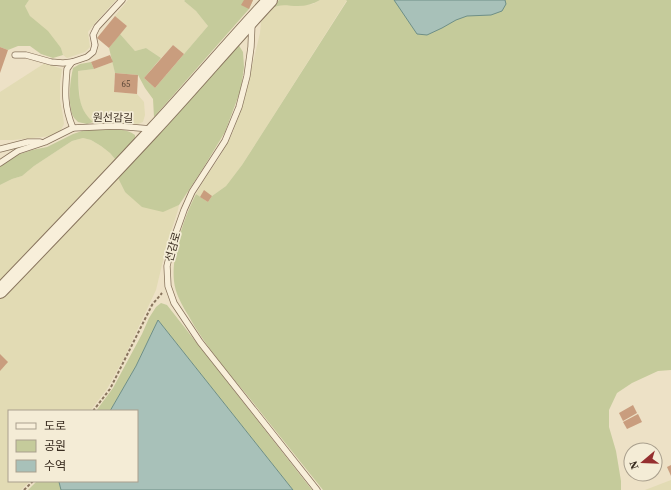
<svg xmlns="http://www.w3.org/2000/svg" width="671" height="490" font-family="'Source Serif 4','Noto Sans KR',serif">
	<rect width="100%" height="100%" fill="#ede1c6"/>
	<g fill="#e2dbb4">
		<polygon points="29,0 116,0 95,23 88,32 90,47 85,52 67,58 63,55 61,48 30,16 25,6"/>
		<polygon points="128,0 185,0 184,1 196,11 208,26 184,54 173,45 161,58 146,48 135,51 120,34 127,26 115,16"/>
		<polygon points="320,0 347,0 242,165 226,186 212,196 208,202 196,194 204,180 219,158 232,134 243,104 260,33 261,22 265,16 270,9 275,6 286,4 298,6 313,4"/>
		<polygon points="113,62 115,73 114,92 137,94 144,102 145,115 143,122 138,124 113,121 93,122 86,117 80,102 78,71 94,69"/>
		<polygon points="45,63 62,69 60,83 60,100 63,116 64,124 61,130 51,136 13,140 0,140 0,92"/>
		<polygon points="83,138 91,140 101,146 110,153 115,159 0,280 0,185 12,179 22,176 34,166 72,141"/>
		<polygon points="118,178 125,192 163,211 179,205 178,210 167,244 156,290 125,356 107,389 90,411 9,411 9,481 30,481 21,490 0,490 0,299 33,267"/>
		<polygon points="671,480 671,490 645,490"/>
	</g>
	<g fill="#c5cb9b">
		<polygon points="0,0 29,0 25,6 30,16 48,31 61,48 63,55 53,58 41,54 30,46 18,46 8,50 0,47"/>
		<polygon points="185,0 253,0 249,9 154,117 153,99 145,88 138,75 115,73 109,48 120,34 135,51 146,48 161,58 144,78 155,88 208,26 196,11 184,1"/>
		<path d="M279,0H320C313,4 306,6 298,6C287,6 281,3 270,9Z"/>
		<path d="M346,0H671V370L658,371L632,383L617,393L609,410V427L616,451L621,481V490H323C299,460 275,430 251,400C229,373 205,346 188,315C182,305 175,293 174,281C171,256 184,217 196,194L208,202L212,196L226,186L242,165L347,1Z"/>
		<polygon points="238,44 243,52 244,67 241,89 225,132 202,170 179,205 163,212 142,207 125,192 118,178"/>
		<path d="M91,62L94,69L78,71C79,91 77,108 93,122L87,124L78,122C76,120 73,117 72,114C68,101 70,81 73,68L80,64Z"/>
		<path d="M104,129C115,130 126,128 135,135V140L115,159L110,153L101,146L91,140L83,138L72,141L34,166L22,176L12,179L0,185V165L17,155L32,150L47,147L73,134L85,130Z"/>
		<polygon points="161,303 167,305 312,490 293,490 158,320 136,366 110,411 96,411 113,388 142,334 149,318 156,307"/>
		<polygon points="37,481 60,481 59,482 61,490 28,490"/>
	</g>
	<g fill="#a8c1b9" stroke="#6e8f87">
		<polygon points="394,0 505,0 506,4 502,11 491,15 467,16 456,20 442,28 427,35 417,34"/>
		<polygon points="158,320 293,490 61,490 59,482 60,481 137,481 137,411 110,411 136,366"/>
	</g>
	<g fill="#c99d7e">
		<polygon points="244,0 253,0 249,9 241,5"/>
		<polygon points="115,16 127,26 109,48 97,38"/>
		<polygon points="173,45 184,54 155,88 144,78"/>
		<polygon points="0,47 8,50 0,73"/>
		<polygon points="110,55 113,62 94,69 91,62"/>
		<polygon points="115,73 138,75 137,94 114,92"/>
		<polygon points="204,190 212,196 208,202 200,197"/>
		<polygon points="0,354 8,362 0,371"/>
		<polygon points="633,405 637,413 623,421 619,413"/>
		<polygon points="638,414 642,422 627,429 623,422"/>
		<polygon points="671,465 671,476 667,467"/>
	</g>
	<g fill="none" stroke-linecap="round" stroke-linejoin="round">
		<defs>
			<g id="service">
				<polyline points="252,23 251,47 247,76 239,107 225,141 192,192 184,210 173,241 167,266 168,286 174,303 200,342 317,490"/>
				<polyline points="15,55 26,55 51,62 63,63 72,62"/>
				<path d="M73,128C64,107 65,91 67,69L72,62L87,57L93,52L95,45L93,35L97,27L122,0"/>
				<polyline points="0,149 28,142 40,142"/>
				<polyline points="0,163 18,151 45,142 73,128 116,126 151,129"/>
			</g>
			<path id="tertiary" d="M0,291C51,238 102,185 152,131C192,88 230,43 270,0"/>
		</defs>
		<use href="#service" stroke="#88745d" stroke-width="7"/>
		<use href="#tertiary" stroke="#88745d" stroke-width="16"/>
		<g stroke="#88745d" stroke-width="2" stroke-dasharray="3 2" stroke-linecap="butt">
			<polyline points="93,411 110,389 152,305 162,293"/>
			<polyline points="24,490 33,481"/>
		</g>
		<use href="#service" stroke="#f8efda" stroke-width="5.5"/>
		<use href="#tertiary" stroke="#f8efda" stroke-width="14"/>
	</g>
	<g text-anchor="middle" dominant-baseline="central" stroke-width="3.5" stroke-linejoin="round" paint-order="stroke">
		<g font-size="9" fill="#5d4838">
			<text x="126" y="84">65</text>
		</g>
		<g font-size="11" fill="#392c20" stroke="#f4ecd6">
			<text transform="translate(113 118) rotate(1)">원선감길</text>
			<text transform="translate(173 247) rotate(-74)">선감로</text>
		</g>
	</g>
	<rect x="8" y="410" width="130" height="72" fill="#f4ecd6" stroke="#a99f8d"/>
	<rect x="16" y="423" width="20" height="6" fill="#f8efda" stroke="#a99f8d"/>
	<text x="44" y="430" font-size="12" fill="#392c20">도로</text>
	<rect x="16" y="440" width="20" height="12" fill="#c5cb9b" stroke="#a99f8d"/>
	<text x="44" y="450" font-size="12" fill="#392c20">공원</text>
	<rect x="16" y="460" width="20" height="12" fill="#a8c1b9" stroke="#a99f8d"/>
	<text x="44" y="470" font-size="12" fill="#392c20">수역</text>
	<g transform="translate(643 462) rotate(251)"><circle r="19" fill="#f4ecd6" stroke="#a99f8d"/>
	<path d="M0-3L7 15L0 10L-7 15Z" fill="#952f2f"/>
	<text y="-6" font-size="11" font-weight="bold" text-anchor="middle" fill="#392c20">N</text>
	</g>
</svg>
